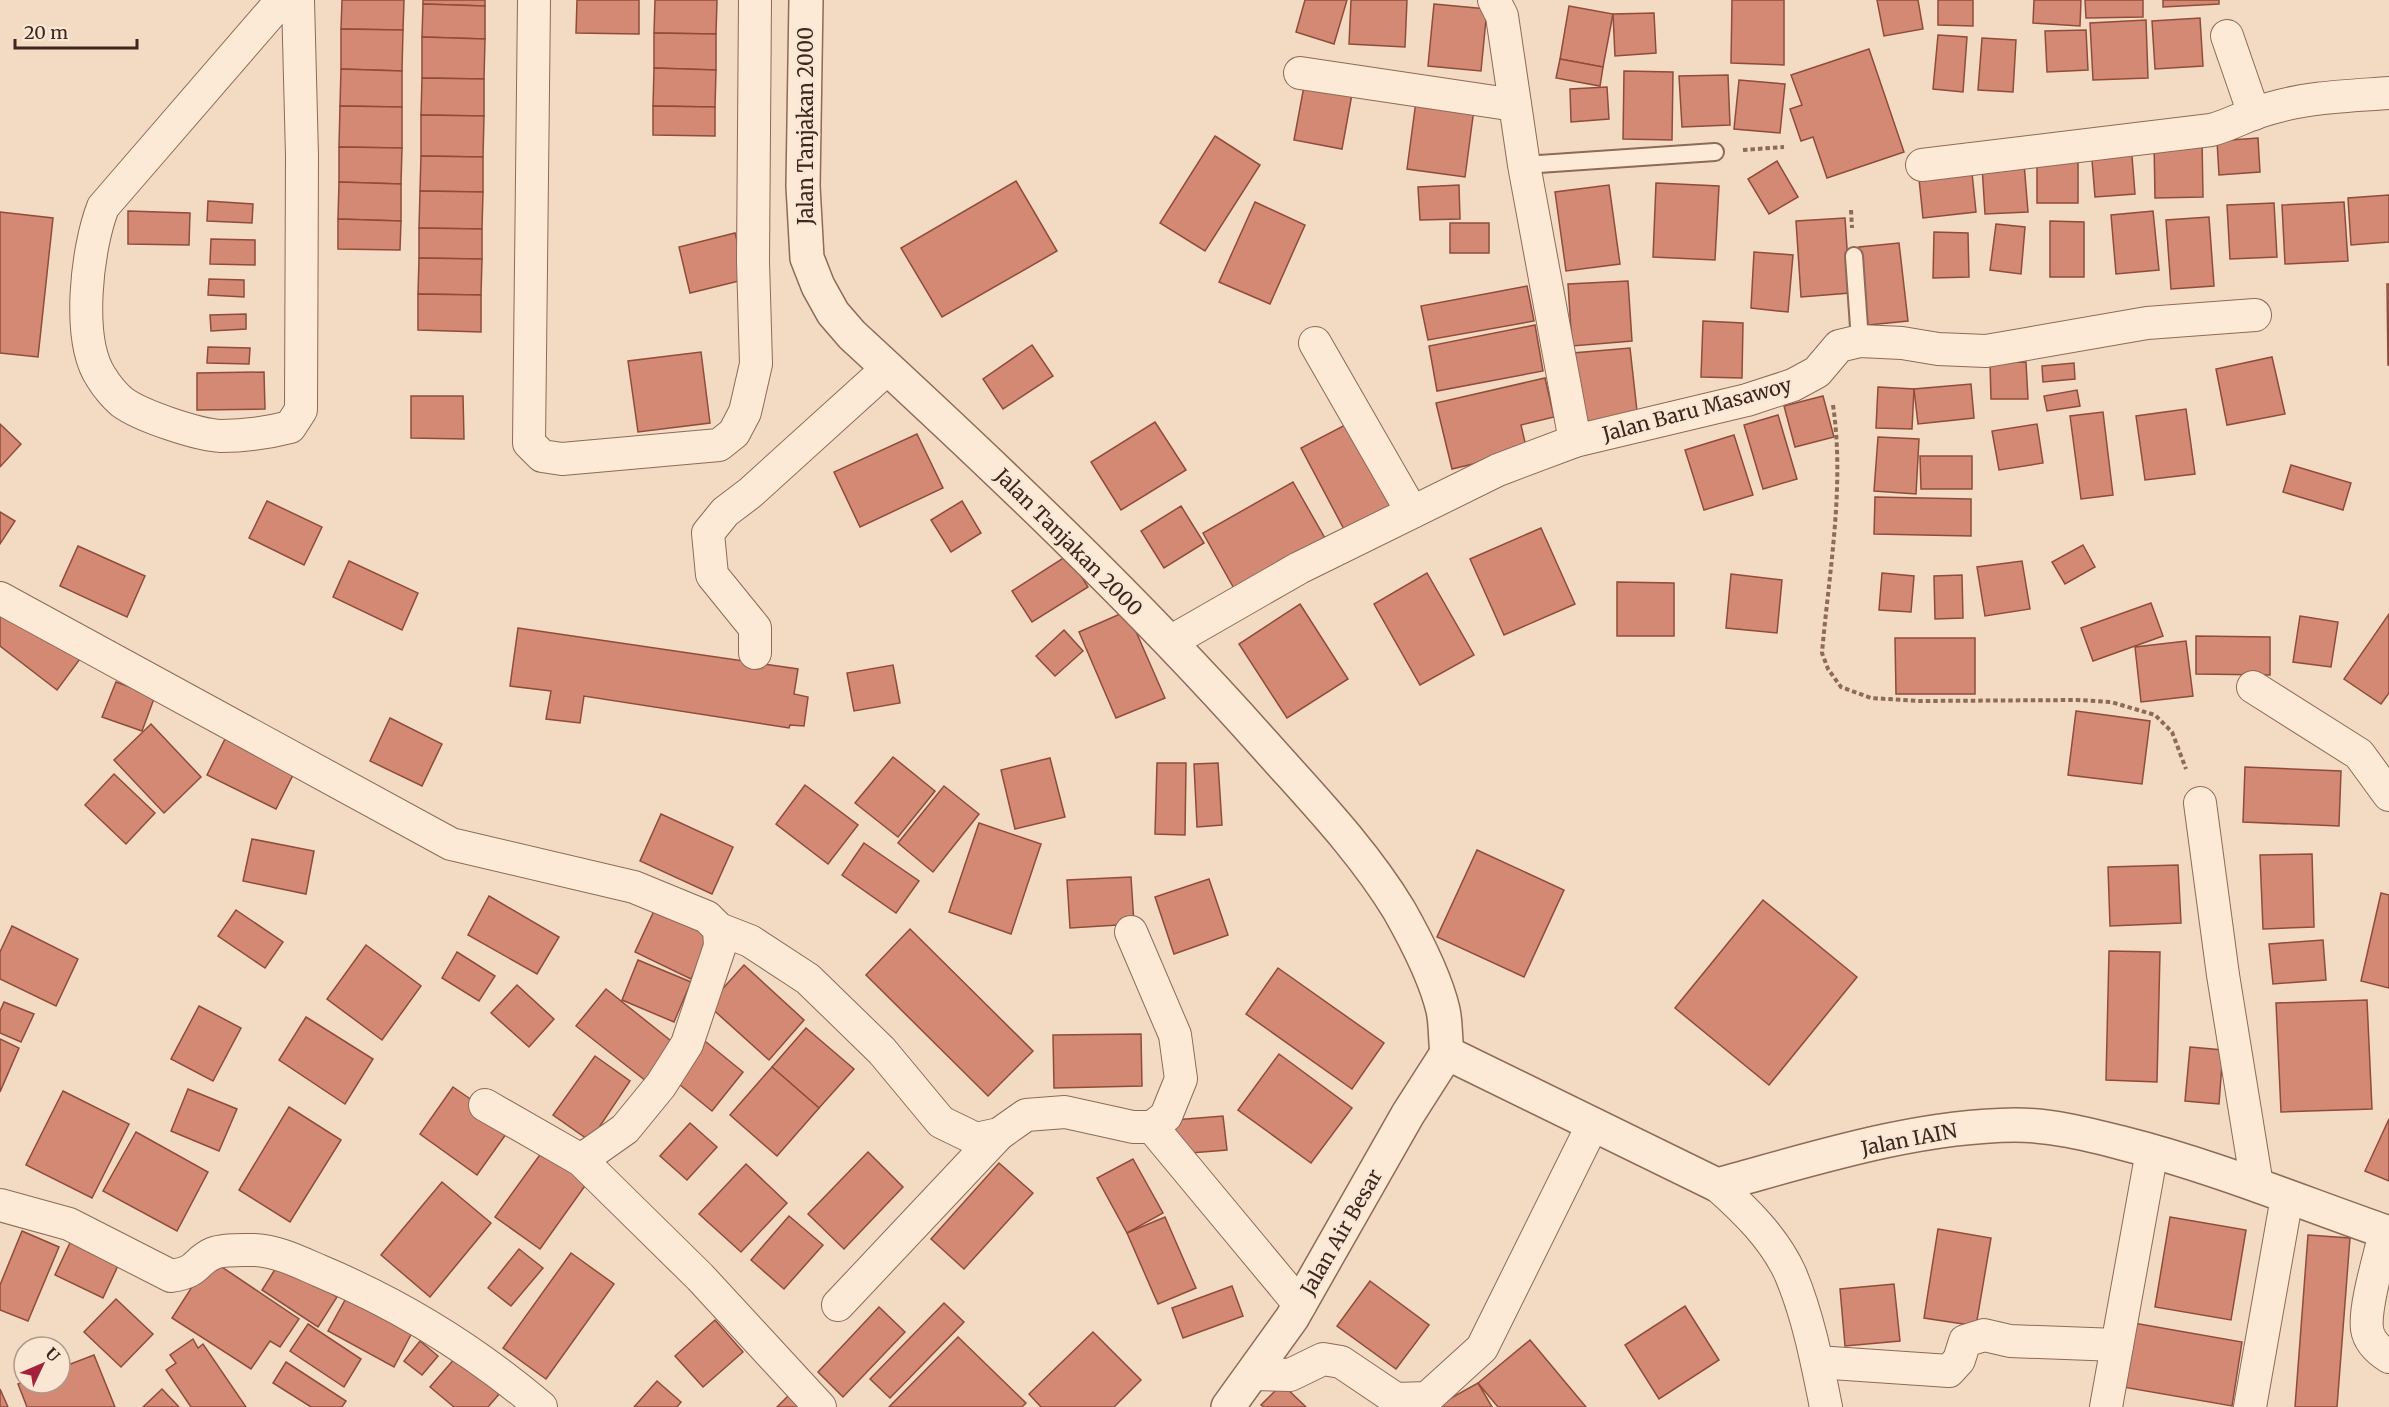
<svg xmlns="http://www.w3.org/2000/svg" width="2389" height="1407" font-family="Merriweather,serif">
	<rect width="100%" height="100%" fill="#f2dbc2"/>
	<g fill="#d48974" stroke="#904c3a" stroke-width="1.5">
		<polygon points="342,0 404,0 403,30 341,29"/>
		<polygon points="423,0 485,0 485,6 423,4"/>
		<polygon points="577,0 639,0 639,34 576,33"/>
		<polygon points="655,0 717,0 716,34 654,33"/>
		<polygon points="1305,0 1347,0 1334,44 1296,32"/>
		<polygon points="1351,0 1407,0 1405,47 1349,44"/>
		<polygon points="1732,0 1784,0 1784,65 1731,63"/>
		<polygon points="1877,0 1918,0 1923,29 1884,36"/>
		<polygon points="1938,0 1973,0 1973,26 1938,25"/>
		<polygon points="2034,0 2081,0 2080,26 2033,23"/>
		<polygon points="2085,0 2143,0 2143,17 2086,18"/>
		<polygon points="2163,0 2219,0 2219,4 2163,7"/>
		<polygon points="423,4 485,6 485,39 422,37"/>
		<polygon points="1434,4 1487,9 1481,71 1428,66"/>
		<polygon points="1569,6 1613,14 1603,67 1560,59"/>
		<polygon points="1654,13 1656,53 1615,56 1613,14"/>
		<polygon points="2200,18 2203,66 2155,69 2152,21"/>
		<polygon points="2146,20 2148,78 2093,80 2090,23"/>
		<polygon points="341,29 403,30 402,71 341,69"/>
		<polygon points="2086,30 2088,70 2047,72 2045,31"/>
		<polygon points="654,33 716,34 716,70 654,68"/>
		<polygon points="1938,35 1967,37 1963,92 1933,89"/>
		<polygon points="422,37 485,39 484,79 422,78"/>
		<polygon points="1982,38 2016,40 2013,92 1978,90"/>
		<polygon points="1869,49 1904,152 1827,178 1813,137 1801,141 1790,109 1802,105 1791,75"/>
		<polygon points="1560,59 1603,67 1600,86 1556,78"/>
		<polygon points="654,68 716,70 715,107 653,106"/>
		<polygon points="341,69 402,71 402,107 340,106"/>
		<polygon points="1624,71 1673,72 1672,140 1623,139"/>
		<polygon points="1728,75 1730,125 1682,127 1679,76"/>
		<polygon points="422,78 484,79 484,116 421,115"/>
		<polygon points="1739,80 1785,84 1780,133 1734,129"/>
		<polygon points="1304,86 1352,94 1342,149 1294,140"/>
		<polygon points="1607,87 1609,119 1571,122 1570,89"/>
		<polygon points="1416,101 1474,109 1465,177 1407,169"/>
		<polygon points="340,106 402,107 402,148 339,147"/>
		<polygon points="653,106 715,107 715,136 653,135"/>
		<polygon points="421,115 484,116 483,157 421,156"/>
		<polygon points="1215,136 1260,165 1205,251 1160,223"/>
		<polygon points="2258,138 2260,172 2219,175 2217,141"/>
		<polygon points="2202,139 2203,197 2155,198 2154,140"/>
		<polygon points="2131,144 2135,194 2095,197 2091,148"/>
		<polygon points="339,147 402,148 401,184 339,182"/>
		<polygon points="2037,154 2078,155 2078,203 2037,203"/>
		<polygon points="421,156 483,157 483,192 420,191"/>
		<polygon points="1777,161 1798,197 1769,214 1748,179"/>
		<polygon points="2024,163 2028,212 1985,214 1982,166"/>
		<polygon points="1972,173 1976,212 1923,218 1919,179"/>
		<polygon points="1016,181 1057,251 942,317 901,248"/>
		<polygon points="339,182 401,184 401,221 338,219"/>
		<polygon points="1656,183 1719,186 1715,260 1653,257"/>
		<polygon points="1459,185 1460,219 1420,220 1418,187"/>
		<polygon points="1609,185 1620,264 1566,271 1555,192"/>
		<polygon points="420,191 483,192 482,229 419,228"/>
		<polygon points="2389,195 2389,242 2351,245 2348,198"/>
		<polygon points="208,201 253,204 252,223 207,221"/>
		<polygon points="1255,202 1305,225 1270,304 1219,282"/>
		<polygon points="2344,202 2348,261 2285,264 2282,205"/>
		<polygon points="2274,203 2277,257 2230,259 2227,205"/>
		<polygon points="128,211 190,213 189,245 128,244"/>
		<polygon points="2153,211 2159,270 2116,274 2111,215"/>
		<polygon points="0,212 53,218 38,357 0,353"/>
		<polygon points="2209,217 2214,286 2171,289 2166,220"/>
		<polygon points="1845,218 1850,293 1801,297 1796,221"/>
		<polygon points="338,219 401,221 400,250 338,249"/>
		<polygon points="2050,221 2084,222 2084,277 2050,277"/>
		<rect x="1450" y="223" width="39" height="30"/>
		<polygon points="1996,224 2025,227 2021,274 1990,270"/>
		<polygon points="419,228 482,229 482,259 419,258"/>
		<polygon points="1934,232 1968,233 1969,277 1933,278"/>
		<polygon points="735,233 747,279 690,293 679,247"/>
		<polygon points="211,239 255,240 255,265 210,264"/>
		<polygon points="1899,243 1908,321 1868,325 1859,247"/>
		<polygon points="1754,252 1793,255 1788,312 1751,308"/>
		<polygon points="419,258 482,259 481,295 418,294"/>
		<polygon points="209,279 244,280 244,297 208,295"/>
		<polygon points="1628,281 1632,341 1572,346 1568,284"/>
		<polygon points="2387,284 2389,284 2389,365 2388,365"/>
		<polygon points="1527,286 1534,321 1428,340 1421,306"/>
		<polygon points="418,294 481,295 481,332 418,330"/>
		<polygon points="246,314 246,329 211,331 210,315"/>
		<polygon points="1703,321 1743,323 1742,378 1701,377"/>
		<polygon points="1535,325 1543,371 1437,391 1429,346"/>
		<polygon points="1032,345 1053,376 1003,409 983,379"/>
		<polygon points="208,347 250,348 249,364 207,363"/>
		<polygon points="1630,348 1638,420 1582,426 1573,353"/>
		<polygon points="701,352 710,423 638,432 628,361"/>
		<polygon points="2272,357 2285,414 2227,425 2216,369"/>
		<polygon points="2026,362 2028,399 1991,399 1990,363"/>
		<polygon points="2074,363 2075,379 2043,382 2042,366"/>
		<polygon points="264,372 265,409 197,410 197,373"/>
		<polygon points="1545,378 1554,417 1521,425 1527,451 1452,469 1436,403"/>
		<polygon points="1971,384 1974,418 1918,424 1914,389"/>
		<polygon points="1878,387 1914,389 1912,429 1876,428"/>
		<polygon points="2077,390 2080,406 2047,411 2044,396"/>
		<polygon points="411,396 463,396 464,439 411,438"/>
		<polygon points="1823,396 1834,437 1795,447 1784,406"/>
		<polygon points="2186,409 2195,474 2145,480 2136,416"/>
		<polygon points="2103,412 2113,495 2081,499 2070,416"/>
		<polygon points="1778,415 1797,479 1763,489 1744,425"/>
		<polygon points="1155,422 1186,470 1121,510 1091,462"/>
		<polygon points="1349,423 1394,508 1346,533 1301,448"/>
		<polygon points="0,424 21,444 0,467"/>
		<polygon points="2037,424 2043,463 1999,470 1992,431"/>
		<polygon points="917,434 943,488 860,527 834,472"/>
		<polygon points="1734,435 1753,495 1704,510 1685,450"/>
		<polygon points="1878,437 1919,439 1916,494 1874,491"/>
		<polygon points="1920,456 1972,456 1972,489 1921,489"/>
		<polygon points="2291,465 2351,483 2343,510 2283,492"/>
		<polygon points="1293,482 1326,540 1236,592 1203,533"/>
		<polygon points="1875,497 1971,499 1971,536 1874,534"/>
		<polygon points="267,501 322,527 304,565 249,538"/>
		<polygon points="962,501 981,533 951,552 931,520"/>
		<polygon points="1181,506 1204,543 1164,568 1141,531"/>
		<polygon points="0,512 15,521 0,544"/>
		<polygon points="1541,528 1575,604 1504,635 1470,559"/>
		<polygon points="2083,545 2095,567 2065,584 2052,562"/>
		<polygon points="78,546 145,576 127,617 60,586"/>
		<polygon points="1068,555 1088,587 1032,622 1012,591"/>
		<polygon points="349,561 418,593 402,630 333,597"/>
		<polygon points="2022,561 2030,609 1985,616 1977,567"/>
		<polygon points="1427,573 1474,655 1420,685 1374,604"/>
		<polygon points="1882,573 1914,576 1911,612 1879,610"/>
		<polygon points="1731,574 1782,580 1777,633 1726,628"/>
		<polygon points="1962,575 1963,618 1935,619 1934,576"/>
		<polygon points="1617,582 1674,583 1674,636 1617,636"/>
		<polygon points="2151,603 2163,636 2093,661 2081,628"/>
		<polygon points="1300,604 1348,679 1287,718 1239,644"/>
		<polygon points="9,605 80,659 57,690 0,646 0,617"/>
		<polygon points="1127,611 1165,698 1116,718 1079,632"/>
		<polygon points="2389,614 2389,693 2381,704 2344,679"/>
		<polygon points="2300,616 2338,622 2331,667 2293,662"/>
		<polygon points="518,628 798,669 794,694 808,697 804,726 790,725 789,728 584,696 580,723 546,719 551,691 510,686"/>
		<polygon points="1064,630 1083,651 1055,676 1036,656"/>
		<polygon points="2196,636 2270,637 2270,675 2196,674"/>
		<polygon points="1895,638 1975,638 1975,694 1896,694"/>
		<polygon points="2186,641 2193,696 2141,702 2135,647"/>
		<polygon points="893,665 900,703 854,711 847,673"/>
		<polygon points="116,682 155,696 142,731 102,717"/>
		<polygon points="2076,711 2150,721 2142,784 2068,775"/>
		<polygon points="390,718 442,744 422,786 370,761"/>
		<polygon points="151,724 201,777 164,813 114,760"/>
		<polygon points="227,735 296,769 276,809 207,775"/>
		<polygon points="893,757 935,791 898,837 855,803"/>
		<polygon points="1050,758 1065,817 1015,829 1001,770"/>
		<polygon points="1157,763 1186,763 1185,835 1155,834"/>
		<polygon points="1218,763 1222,825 1197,827 1194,764"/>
		<polygon points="2245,767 2341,771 2339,826 2243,822"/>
		<polygon points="114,774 155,813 126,844 85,805"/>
		<polygon points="805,785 858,825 828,864 776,824"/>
		<polygon points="944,786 979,814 933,872 898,843"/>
		<polygon points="661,814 733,847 712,894 640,861"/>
		<polygon points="979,823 1041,844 1011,934 949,912"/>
		<polygon points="252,839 314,851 306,894 243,881"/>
		<polygon points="864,843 919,881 896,913 842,875"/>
		<polygon points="1477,850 1564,890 1524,977 1437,937"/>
		<polygon points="2312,854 2314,927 2263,929 2260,855"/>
		<polygon points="2178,865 2181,923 2110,926 2108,867"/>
		<polygon points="1131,877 1134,924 1070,928 1067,880"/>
		<polygon points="1209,879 1228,935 1174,954 1155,897"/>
		<polygon points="2381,893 2389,895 2389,988 2361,981"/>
		<polygon points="489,896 559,937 537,974 468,935"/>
		<polygon points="659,900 716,927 691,979 635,952"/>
		<polygon points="1763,900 1857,977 1769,1085 1675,1008"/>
		<polygon points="236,910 283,942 265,968 218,936"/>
		<polygon points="12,926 78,959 56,1006 0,979 0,952"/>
		<polygon points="910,929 1033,1051 988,1096 866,975"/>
		<polygon points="2323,940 2326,980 2273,984 2269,944"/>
		<polygon points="366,945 421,986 382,1040 327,999"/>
		<polygon points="2109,951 2160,952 2157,1082 2106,1080"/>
		<polygon points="457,952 495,976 479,1001 442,978"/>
		<polygon points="638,960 691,982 674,1022 622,1000"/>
		<polygon points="744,965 804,1020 769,1060 708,1005"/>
		<polygon points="1278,968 1384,1043 1352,1089 1246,1014"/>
		<polygon points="517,985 554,1019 529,1047 491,1013"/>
		<polygon points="606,989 675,1044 646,1081 576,1026"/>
		<polygon points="2367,1000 2372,1109 2281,1112 2276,1003"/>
		<polygon points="4,1002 34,1014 21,1042 0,1033 0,1011"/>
		<polygon points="199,1006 241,1028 213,1081 171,1059"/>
		<polygon points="306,1017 373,1059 345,1104 279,1060"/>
		<polygon points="806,1028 854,1069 819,1108 772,1067"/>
		<polygon points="1141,1034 1142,1086 1054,1088 1053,1035"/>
		<polygon points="700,1037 743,1072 712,1111 669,1076"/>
		<polygon points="0,1039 19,1048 0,1092"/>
		<polygon points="2190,1047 2223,1050 2219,1104 2185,1101"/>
		<polygon points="1279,1054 1352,1108 1311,1163 1238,1110"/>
		<polygon points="595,1056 630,1081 590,1141 553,1115"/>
		<polygon points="772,1067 819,1108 777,1156 730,1115"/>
		<polygon points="453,1087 511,1127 477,1175 420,1134"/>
		<polygon points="188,1089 237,1109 219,1151 171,1131"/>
		<polygon points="63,1091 129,1124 92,1198 26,1165"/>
		<polygon points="289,1107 341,1140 290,1222 239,1190"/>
		<polygon points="1223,1116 1227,1150 1178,1154 1174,1120"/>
		<polygon points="2389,1119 2389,1181 2365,1171"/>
		<polygon points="690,1123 717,1147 687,1180 660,1156"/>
		<polygon points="136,1132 208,1172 177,1231 103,1191"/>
		<polygon points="547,1145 592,1176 540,1249 495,1217"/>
		<polygon points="868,1152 903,1187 844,1249 808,1214"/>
		<polygon points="1133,1159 1163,1213 1127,1233 1097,1178"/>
		<polygon points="999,1163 1033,1193 964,1269 931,1239"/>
		<polygon points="746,1164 787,1203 741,1252 699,1214"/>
		<polygon points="442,1182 491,1223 430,1297 381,1255"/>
		<polygon points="789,1216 823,1245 784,1289 751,1260"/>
		<polygon points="1165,1217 1196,1288 1158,1304 1127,1233"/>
		<polygon points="2170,1217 2246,1230 2231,1320 2155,1307"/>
		<polygon points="1938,1229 1991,1238 1976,1326 1924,1318"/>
		<polygon points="22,1231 59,1247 28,1321 0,1310 0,1285"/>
		<polygon points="75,1232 123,1255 103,1298 55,1275"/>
		<polygon points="2308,1235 2350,1238 2337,1407 2295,1407"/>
		<polygon points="519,1249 543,1268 511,1306 488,1288"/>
		<polygon points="571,1253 614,1284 546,1379 503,1348"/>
		<polygon points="210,1259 299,1319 280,1347 270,1341 251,1369 172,1318"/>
		<polygon points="281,1260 337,1297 318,1327 262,1290"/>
		<polygon points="1370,1281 1429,1325 1396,1369 1337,1326"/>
		<polygon points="1894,1284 1900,1341 1845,1346 1840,1289"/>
		<polygon points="1232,1286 1243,1316 1183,1338 1172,1308"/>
		<polygon points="350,1291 415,1327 394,1367 328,1331"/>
		<polygon points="116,1299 153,1334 121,1367 84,1332"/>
		<polygon points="944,1303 964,1322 890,1398 870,1379"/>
		<polygon points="1685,1306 1719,1360 1659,1399 1625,1345"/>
		<polygon points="879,1307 905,1332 843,1397 818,1372"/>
		<polygon points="715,1320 743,1352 703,1387 675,1356"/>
		<polygon points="2128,1322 2242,1342 2232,1406 2117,1386"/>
		<polygon points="308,1324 361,1359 344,1387 290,1351"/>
		<polygon points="1093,1332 1141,1380 1114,1407 1041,1407 1029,1394"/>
		<polygon points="958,1337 1026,1403 1022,1407 889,1407"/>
		<polygon points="193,1339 198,1348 203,1344 246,1407 191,1407 166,1370 176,1363 170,1355"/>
		<polygon points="1530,1340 1586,1407 1498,1407 1478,1383"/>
		<polygon points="420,1341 438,1356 422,1375 404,1361"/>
		<polygon points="94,1355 115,1407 27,1407 18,1384 24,1382 60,1383 60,1368"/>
		<polygon points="456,1357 500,1393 488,1407 454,1407 430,1387"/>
		<polygon points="286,1362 346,1401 342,1407 311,1407 273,1383"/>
		<polygon points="657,1381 681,1402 677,1407 634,1407"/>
		<polygon points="1478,1383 1492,1407 1435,1407"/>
		<polygon points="1282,1384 1306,1407 1264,1407 1261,1405"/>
		<polygon points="0,1389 8,1407 0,1407"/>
		<polygon points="162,1389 179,1407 143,1407"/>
		<polygon points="789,1395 800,1407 777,1407"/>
	</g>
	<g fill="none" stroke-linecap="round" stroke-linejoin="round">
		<defs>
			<g id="service">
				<polyline points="1524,165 1715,152"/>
				<polyline points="1854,256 1860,341"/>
			</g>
			<g id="minor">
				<path d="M282,0L103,207C87,248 76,339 101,377C106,385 115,396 122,402C141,416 198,435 221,436C245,436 267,433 290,427L301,410L302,156L298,0"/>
				<polyline points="534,0 529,443 542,456 562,459 719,445 734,433 745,412 756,364 753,261 755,0"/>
				<polyline points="1494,0 1502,16 1524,165 1575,441"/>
				<polyline points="2227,36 2254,114"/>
				<polyline points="1300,73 1515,105"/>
				<path d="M1922,165L2211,130C2231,125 2248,114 2268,109C2307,97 2349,96 2389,93"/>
				<polyline points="1315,343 1412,512"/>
				<polyline points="0,598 451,844 634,887 707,917 719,929 720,946 687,1044 661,1085 625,1129 581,1160"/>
				<polyline points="1170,642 1299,568 1498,470 1575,441 1747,400 1793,385 1817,372 1839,346 1860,341 1902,343 1938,349 1986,351 2147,323 2255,315"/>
				<polyline points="755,653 755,628 712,575 708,533 725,512 750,493 888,368"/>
				<polyline points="2253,687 2359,754 2389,795"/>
				<polyline points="2200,803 2223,975 2257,1185"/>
				<polyline points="719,929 750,941 808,979 882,1051 941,1122 976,1139 999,1134 1026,1115 1065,1112 1133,1127 1152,1127 1166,1116 1181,1079 1175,1035 1131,932"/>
				<polyline points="485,1105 581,1160 700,1277 820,1407"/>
				<polyline points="1152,1127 1300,1305"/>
				<path d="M1717,1185C1745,1210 1774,1238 1790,1273C1808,1315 1817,1362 1826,1407"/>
				<path d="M0,1205L69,1224L171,1276C200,1272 193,1262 214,1253C224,1249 244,1250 255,1250C277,1251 299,1262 320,1271C401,1305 474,1350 541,1407"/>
				<path d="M2385,1232C2380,1256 2364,1306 2367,1329C2369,1342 2378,1350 2389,1357"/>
				<polyline points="838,1305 999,1134"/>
				<polyline points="1817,1362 1949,1371 1959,1360 1965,1341 1984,1335 2010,1341 2117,1345"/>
				<polyline points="1254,1374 1290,1375 1323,1359 1341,1362 1396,1399 1427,1398 1482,1348 1593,1124"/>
				<polyline points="2106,1407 2152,1151"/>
				<polyline points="2250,1407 2287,1197"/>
			</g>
			<g id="tertiary">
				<path d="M806,0L803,186L807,258L818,286L833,313L852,335C994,466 1136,600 1264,744C1311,797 1362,849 1399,910C1416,940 1435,976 1443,1010C1446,1023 1445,1039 1447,1053"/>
				<path d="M1447,1053L1717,1185C1813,1159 1914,1126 2015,1125C2051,1125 2087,1134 2122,1143C2213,1166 2300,1202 2389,1233"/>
				<polyline points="1228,1407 1292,1318 1408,1114 1447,1053"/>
			</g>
		</defs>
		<use href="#service" stroke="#8e6a57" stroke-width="20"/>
		<use href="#minor" stroke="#8e6a57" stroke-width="34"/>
		<use href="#tertiary" stroke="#8e6a57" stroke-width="36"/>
		<g stroke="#8e6a57" stroke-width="4" stroke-dasharray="4.5 3" stroke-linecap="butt">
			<polyline points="1743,150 1784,147"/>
			<polyline points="1851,210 1852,228"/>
			<path d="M1833,405C1845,486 1829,572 1822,653L1828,669L1841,687L1871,698L1919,701L2078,700L2111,702L2155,715L2172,732L2186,769"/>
		</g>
		<use href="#service" stroke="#fce9d6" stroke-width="16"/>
		<use href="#minor" stroke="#fce9d6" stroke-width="32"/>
		<use href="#tertiary" stroke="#fce9d6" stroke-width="33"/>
	</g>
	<g text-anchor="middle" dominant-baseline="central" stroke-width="4.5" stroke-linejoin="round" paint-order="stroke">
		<g font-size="20" fill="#3d261d" stroke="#f9e6d3">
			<text transform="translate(805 126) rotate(-90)">Jalan Tanjakan 2000</text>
			<text transform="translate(1697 409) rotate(-15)">Jalan Baru Masawoy</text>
			<text transform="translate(1069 542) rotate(45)">Jalan Tanjakan 2000</text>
			<text transform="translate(1909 1139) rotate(-11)">Jalan IAIN</text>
			<text transform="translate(1341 1232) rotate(-60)">Jalan Air Besar</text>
		</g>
	</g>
	<g transform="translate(42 1365) rotate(46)"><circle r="28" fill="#f9e6d3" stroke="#ae998a" stroke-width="1.5"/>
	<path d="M0-4.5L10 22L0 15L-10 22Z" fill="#a4213b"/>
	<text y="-9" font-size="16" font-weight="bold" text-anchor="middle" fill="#3d261d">U</text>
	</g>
	<path d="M15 39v9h122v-9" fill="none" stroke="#3d261d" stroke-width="3"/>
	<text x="24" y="39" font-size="18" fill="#3d261d" stroke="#f9e6d3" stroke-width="4.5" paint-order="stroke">20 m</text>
</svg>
